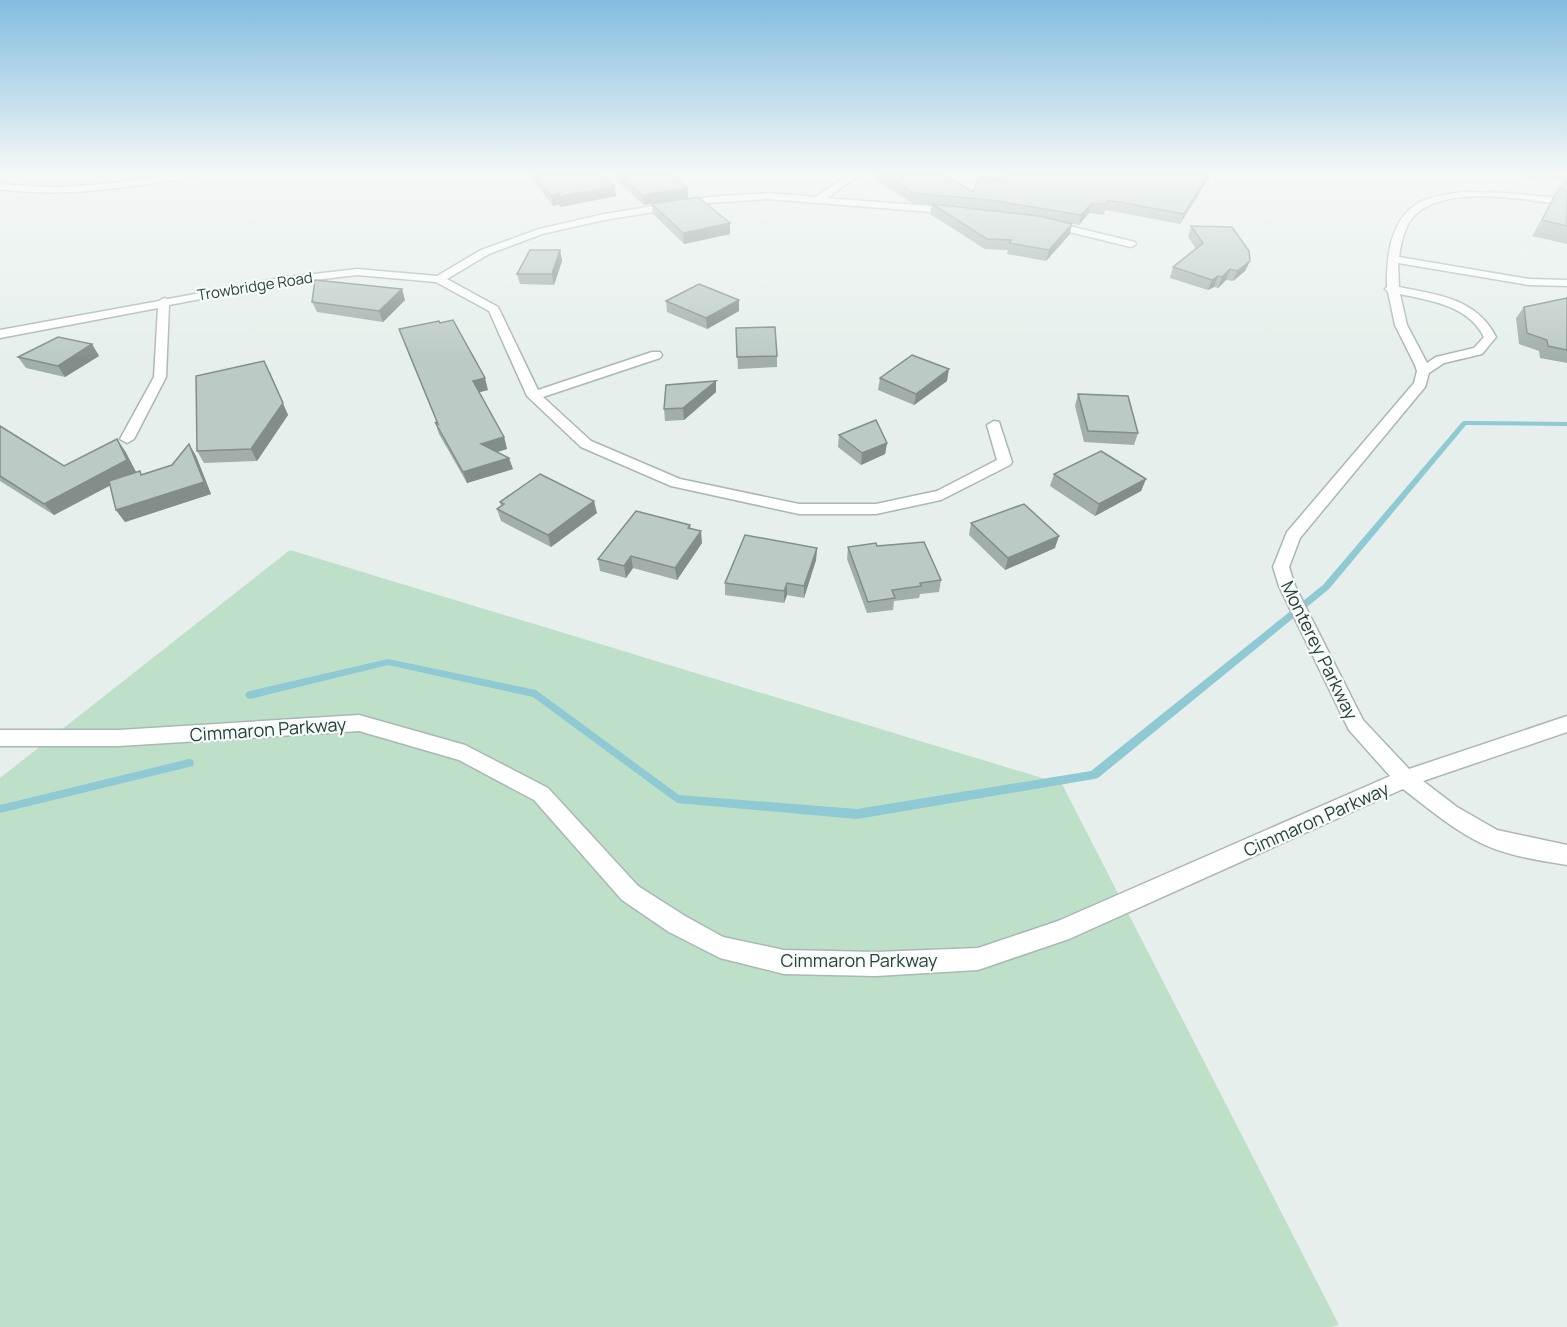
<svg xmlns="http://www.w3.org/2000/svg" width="1567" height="1327" font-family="Manrope,sans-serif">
	<rect width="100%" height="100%" fill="#e6efeb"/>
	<polygon fill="#bfe0c8" points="290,550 1062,784 1339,1325 1331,1327 0,1327 0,778"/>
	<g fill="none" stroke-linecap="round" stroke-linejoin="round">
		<g fill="#8ec9d4" fill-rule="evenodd">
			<polygon points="1464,421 1567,422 1567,426 1466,425 1329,589 1098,778 1094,779 857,819 677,803 533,697 388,665 250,699 247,698 245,695 247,692 250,691 388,659 536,690 679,795 857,809 1091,771 1323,585 1462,422"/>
			<polygon points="189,759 193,760 194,763 193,766 189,767 0,813 0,805"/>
		</g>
		<defs>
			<g id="minor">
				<path d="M177,174H198C189,180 173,180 162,182C108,190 55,197 0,189V183C60,192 118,183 177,174Z"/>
				<polygon points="849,174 860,174 827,198 956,208 961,211 956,214 768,199 709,203 604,220 542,234 489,254 447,279 498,307 538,390 652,352 660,352 662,355 660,358 543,397 591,441 680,479 799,504 876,504 937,491 997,460 987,425 994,421 999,422 1012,462 1010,465 941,500 876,514 799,514 671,486 581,447 527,396 489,311 436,282 357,275 280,284 169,305 166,377 134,439 127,443 120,439 154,377 158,308 0,338 0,330 159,301 164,298 168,299 280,278 357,269 437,276 481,250 539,229 604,214 709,197 768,193 816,197"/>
				<path d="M1464,192L1509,193L1567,199V205C1525,200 1450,184 1416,214C1405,224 1401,243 1399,257L1529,279L1567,280V286L1529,285L1398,263L1399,287C1438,295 1476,298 1496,337L1482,354L1444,363L1429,373L1425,387L1300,538L1289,567L1295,586L1363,720L1409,769L1567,716V732L1423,781L1457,807L1497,830L1567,845V865C1541,861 1509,856 1485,845C1455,831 1429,809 1403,789L1069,939L978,970L876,976L784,974L720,958L669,932L622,900L534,800L459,760L359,731L119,746H0V730H119L359,715L465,745L548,788L638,886L685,916L723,937L784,950L876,952L978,948L1058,921L1390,776L1349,730L1279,586L1273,567L1287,532L1414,383L1417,371L1415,365L1395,325L1388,292L1385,289L1387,287C1386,257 1391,215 1422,201C1435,195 1450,194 1464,192ZM1400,294C1431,301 1468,305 1484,337L1474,348L1436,357L1427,363L1407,325Z"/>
				<polygon points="1049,221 1135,242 1136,244 1131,247 1045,226 1044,224"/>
			</g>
		</defs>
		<use href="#minor" stroke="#a8b8b2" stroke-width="3"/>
		<use href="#minor" fill="#fff" fill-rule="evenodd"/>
	</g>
	<g fill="#a1aea9">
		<polygon points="528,174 601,174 614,186 616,196 560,207 559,204 553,206"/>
		<polygon points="616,174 670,174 688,188 688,198 644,205 616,180"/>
		<polygon points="867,174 941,174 973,192 1001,180 1005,174 1211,174 1180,224 1106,210 1103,215 1089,213 1079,225 1067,223 1070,234 1046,261 1007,254 1008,250 985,249 930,214 932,205 912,203"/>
		<polygon points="1519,174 1567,174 1567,244 1532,236 1563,181 1524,178"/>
		<polygon points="652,204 730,234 684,244 653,214"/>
		<polygon points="1191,226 1250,261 1245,271 1233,281 1226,280 1218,288 1214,287 1208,290 1170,278 1173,267 1196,249 1188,237"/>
		<polygon points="560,250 562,261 554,285 520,284 517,274"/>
		<polygon points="1567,298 1567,363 1540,358 1539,351 1519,344 1516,318 1524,307"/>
		<polygon points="405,300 383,322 317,312 312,302"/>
		<polygon points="666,301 739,311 707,329 667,312"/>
		<polygon points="736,328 777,356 777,367 738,369"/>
		<polygon points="399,329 488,390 479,392 504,437 507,449 497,452 513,469 467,483 439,434 435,422 437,423"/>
		<polygon points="92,344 99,356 65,377 26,368 18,357"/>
		<polygon points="270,372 288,415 257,461 204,463 197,451"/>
		<polygon points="880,378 947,381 914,405 878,390"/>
		<polygon points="716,381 716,392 684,420 665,421 664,409"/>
		<polygon points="1078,394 1138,433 1134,445 1084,442 1075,406"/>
		<polygon points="0,426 64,466 125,451 136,472 132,473 142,474 172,465 189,444 196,456 211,494 125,522 116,510 110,485 54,515 0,481"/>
		<polygon points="839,435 887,443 885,454 861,465 838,447"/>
		<polygon points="1054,474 1146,479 1141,491 1095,516 1050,486"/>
		<polygon points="500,502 597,513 551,547 501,521 497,509 501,506"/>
		<polygon points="971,523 1055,548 1005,570 969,535"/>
		<polygon points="690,525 691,529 702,543 677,580 633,568 626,578 600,571 598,559"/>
		<polygon points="877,546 941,580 939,592 920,594 919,598 894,601 893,610 867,613 847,559 848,547"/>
		<polygon points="817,548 816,560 804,598 787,595 784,603 725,595 725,583"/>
	</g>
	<g fill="#838d89">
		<polygon points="1209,174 1211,174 1180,224 1184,214"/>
		<polygon points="614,186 616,196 560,207 559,204 553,206 551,196 560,193"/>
		<polygon points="688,188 688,198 644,205 642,195"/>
		<polygon points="1092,203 1089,213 1079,225 1081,215"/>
		<polygon points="730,223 730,234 684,244 683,233"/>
		<polygon points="1072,224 1070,234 1046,261 1049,250"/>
		<polygon points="560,250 562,261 554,285 552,274"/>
		<polygon points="1250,261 1245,271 1233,281 1237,271"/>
		<polygon points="1230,269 1226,280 1218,288 1222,277"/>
		<polygon points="1218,276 1214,287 1208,290 1212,280"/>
		<polygon points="402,289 405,300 383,322 379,311"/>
		<polygon points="739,300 739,311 707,329 706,318"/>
		<polygon points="92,344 99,356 65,377 58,366"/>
		<polygon points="264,361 288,415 257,461 251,449"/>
		<polygon points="949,369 947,381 914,405 916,394"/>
		<polygon points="485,378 488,390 477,393 473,381"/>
		<polygon points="716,381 716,392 684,420 683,408"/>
		<polygon points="504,437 507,449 484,456 481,444"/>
		<polygon points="117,439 125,451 136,472 54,515 44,504"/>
		<polygon points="887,443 885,454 861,465 862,453"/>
		<polygon points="189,444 196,456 211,494 125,522 116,510 204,482"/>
		<polygon points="509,458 513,469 467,483 463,472"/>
		<polygon points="1146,479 1141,491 1095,516 1099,504"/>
		<polygon points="594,501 597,513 551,547 548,535"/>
		<polygon points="701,531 702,543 677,580 675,568"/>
		<polygon points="1059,536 1055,548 1005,570 1008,558"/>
		<polygon points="817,548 816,560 804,598 804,586"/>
		<polygon points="631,556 633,568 626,578 624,566"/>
		<polygon points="787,583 787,595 784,603 784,591"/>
	</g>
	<g fill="#bbcac4" stroke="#838d89" stroke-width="1.5">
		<polygon points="533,174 601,174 614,186 558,197 560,193 551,196"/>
		<polygon points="619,174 670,174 688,188 642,195"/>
		<polygon points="883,174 941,174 973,192 979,177 1001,180 1005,174 1209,174 1184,214 1108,200 1106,205 1092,203 1081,215 990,200 913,193"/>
		<polygon points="1567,175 1567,181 1564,181"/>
		<polygon points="1558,190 1567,191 1567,226 1542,220"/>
		<polygon points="698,197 730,223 683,233 652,204"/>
		<polygon points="932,204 1039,216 1072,224 1049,250 1009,243 1011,240 987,239"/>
		<polygon points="1191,226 1232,227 1249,251 1250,261 1237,271 1230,269 1222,277 1218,276 1212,280 1173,267 1203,243"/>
		<polygon points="530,250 560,250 552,274 517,274"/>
		<polygon points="315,280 402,289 379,311 312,302"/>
		<polygon points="699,284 739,300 706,318 666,301"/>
		<polygon points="1567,298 1567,350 1548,346 1547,340 1527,333 1524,307"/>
		<polygon points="453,320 485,378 473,381 504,437 481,444 509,458 463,472 435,422 438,424 399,329 439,321 440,323"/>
		<polygon points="775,327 777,356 737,357 736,328"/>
		<polygon points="58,337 92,344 58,366 18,357"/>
		<polygon points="912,355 949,369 916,394 880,378"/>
		<polygon points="264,361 283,403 251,449 197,451 196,376"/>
		<polygon points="716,381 683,408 664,409 666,385"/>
		<polygon points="1078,394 1128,396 1138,433 1088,431"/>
		<polygon points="876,420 887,443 862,453 839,435"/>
		<polygon points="0,426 64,466 117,439 127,460 44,504 0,476"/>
		<polygon points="189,444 204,482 116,510 109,481 140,471 141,475 172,465"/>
		<polygon points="1101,451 1146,479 1099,504 1054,474"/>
		<polygon points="540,474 594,501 548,535 497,509 504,504 500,502"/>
		<polygon points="1024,504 1059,536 1008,558 971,523"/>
		<polygon points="636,511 690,525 688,528 701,531 675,568 631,556 624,566 598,559"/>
		<polygon points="745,535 817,548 804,586 787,583 784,591 725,583"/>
		<polygon points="924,542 941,580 920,583 921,586 892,590 895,598 868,602 848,547 876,543 877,546"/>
	</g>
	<linearGradient id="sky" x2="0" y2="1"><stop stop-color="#84bce0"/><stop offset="0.48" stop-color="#f4f8f6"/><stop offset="1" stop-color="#f4f8f6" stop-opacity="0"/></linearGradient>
	<rect width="1567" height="360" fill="url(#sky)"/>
	<g text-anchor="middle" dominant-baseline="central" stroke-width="4.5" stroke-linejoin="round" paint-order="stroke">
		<g font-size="15" fill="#24423a" stroke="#f7fbf9">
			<text transform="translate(255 286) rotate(-9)">Trowbridge Road</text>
		</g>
		<g font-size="18" fill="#24423a" stroke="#f7fbf9">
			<text transform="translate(1320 650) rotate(64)">Monterey Parkway</text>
			<text transform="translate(268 729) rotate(-4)">Cimmaron Parkway</text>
			<text transform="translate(1316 819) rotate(-24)">Cimmaron Parkway</text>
			<text x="859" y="960">Cimmaron Parkway</text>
		</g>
	</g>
</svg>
